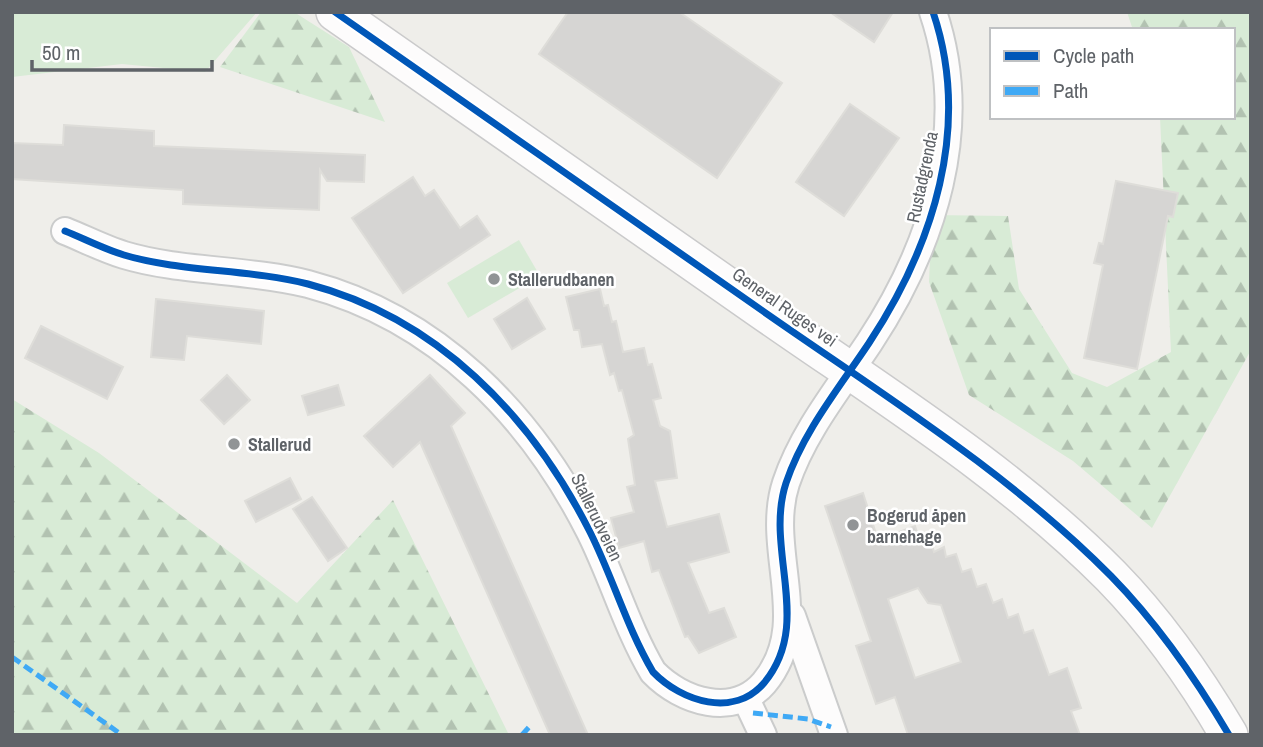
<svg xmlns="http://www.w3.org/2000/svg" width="1263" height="747" font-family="'Archivo Narrow',sans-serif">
	<defs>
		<pattern id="forest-firs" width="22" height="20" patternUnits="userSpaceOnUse" patternTransform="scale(1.75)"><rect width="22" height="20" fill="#d8ebd6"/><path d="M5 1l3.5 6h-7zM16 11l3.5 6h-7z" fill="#b2c2b1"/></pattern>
	</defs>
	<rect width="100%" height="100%" fill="#efeeea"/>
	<g fill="url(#forest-firs)">
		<polygon points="261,12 294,12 349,47 385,122 220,67"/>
		<polygon points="1127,12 1251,12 1251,350 1152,528 1073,461 969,395 929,282 932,215 1008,216 1019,289 1072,373 1107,387 1171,352 1160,117 1233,117 1233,30 1133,30"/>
		<polygon points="12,399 99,453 297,603 393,500 509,735 12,735"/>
	</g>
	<g fill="#d8ebd6">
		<polygon points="12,12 257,12 205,72 122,64 12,77"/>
		<polygon points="519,240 540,276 468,318 447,283"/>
	</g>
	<g fill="#d6d5d3" stroke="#deddd9" stroke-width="2" fill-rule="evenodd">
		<polygon points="568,12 679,12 782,83 717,178 539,54"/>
		<polygon points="830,12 893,12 874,42"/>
		<polygon points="850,104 899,138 844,216 796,182"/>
		<polygon points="64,125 154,131 154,146 365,155 364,182 327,181 320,170 319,210 183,204 183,190 12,179 12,143 63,145"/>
		<polygon points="413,177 425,196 434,190 460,228 477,216 490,235 403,293 352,218"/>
		<polygon points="1116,181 1178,193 1173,217 1168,216 1137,369 1084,358 1103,265 1094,263 1099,243 1103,244"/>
		<polygon points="600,289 604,306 608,305 612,322 616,321 623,352 644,348 648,365 652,364 661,398 653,400 660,426 670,431 677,478 655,481 667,527 719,514 729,552 688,563 709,613 724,608 736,637 699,653 688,636 685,637 659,570 652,572 644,541 619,548 611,518 634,512 627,487 635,485 628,439 634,435 622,390 619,391 614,373 610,375 602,344 582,347 579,330 574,330 566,297"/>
		<polygon points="527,298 545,329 512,349 494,319"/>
		<polygon points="156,299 264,311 261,344 187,336 184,360 151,357"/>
		<polygon points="41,326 123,367 107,399 25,358"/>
		<polygon points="227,375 250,400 224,424 201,400"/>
		<polygon points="430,375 465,413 451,426 588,735 550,735 420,442 393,467 364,436"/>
		<polygon points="338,385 344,405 308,415 302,396"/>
		<polygon points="290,478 301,499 256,522 245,501"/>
		<path d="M863,493L878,540L915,526L921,545L931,542L934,552L944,547L946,557L956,554L962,572L971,569L977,587L986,584L993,603L1002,599L1008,618L1018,614L1024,633L1033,630L1049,675L1067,668L1081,708L1071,711L1080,735H908L895,697L876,704L856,646L871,641L825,506ZM918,588L928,603L941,605L961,662L915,678L888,599Z"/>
		<polygon points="312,497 347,548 328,561 293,509"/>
	</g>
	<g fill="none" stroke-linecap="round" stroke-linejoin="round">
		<defs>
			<g id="minor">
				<path d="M65,231C85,239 104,249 124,255C180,272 249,269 308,284C437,318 531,415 590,532C613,578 627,628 653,672C682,702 734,718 764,683C814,623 764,550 786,483C803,432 839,388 869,343C933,246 972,127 933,12"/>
				<polyline points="792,616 834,735"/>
				<polyline points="746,699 763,735"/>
			</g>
			<path id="secondary" d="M335,12C477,111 618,210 760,309C880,393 1007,471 1111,576C1157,623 1196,679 1229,735"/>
		</defs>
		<use href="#minor" stroke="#cbcccc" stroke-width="30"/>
		<use href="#secondary" stroke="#cacacb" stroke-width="40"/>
		<use href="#minor" stroke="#fdfcfc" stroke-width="26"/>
		<use href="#secondary" stroke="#fdfcfc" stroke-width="37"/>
		<g stroke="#3fa9f5" stroke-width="5" stroke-dasharray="10 5" stroke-linecap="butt">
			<polyline points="12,657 122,735"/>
			<polyline points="753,713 808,719 831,727"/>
			<polyline points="522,735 530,726"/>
		</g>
		<defs>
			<g id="cycleway">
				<path d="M335,12C477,111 618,210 760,309C880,393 1007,471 1111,576C1157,623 1196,679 1229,735"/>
				<path d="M65,231C85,239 104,249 124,255C180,272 249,269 308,284C437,318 531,415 590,532C613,578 627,628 653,672C682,702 734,718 764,683C814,623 764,550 786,483C803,432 839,388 869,343C933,246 972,127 933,12"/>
			</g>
		</defs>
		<use href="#cycleway" stroke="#fff" stroke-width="11"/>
		<use href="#cycleway" stroke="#0057b8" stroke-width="7"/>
	</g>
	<g fill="#919496" stroke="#fff" stroke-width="2.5">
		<circle cx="494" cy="279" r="7"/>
		<circle cx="234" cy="444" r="7"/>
		<circle cx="853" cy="525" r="7"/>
	</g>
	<g text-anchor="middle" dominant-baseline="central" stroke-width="5" stroke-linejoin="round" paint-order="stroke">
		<g font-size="18" fill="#5f6368" stroke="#fff">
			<text transform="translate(922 177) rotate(-78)">Rustadgrenda</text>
			<text transform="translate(785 307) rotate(35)">General Ruges vei</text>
			<text transform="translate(597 517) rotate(64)">Stallerudveien</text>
		</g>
		<g font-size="18" font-weight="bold" fill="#5f6368" stroke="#fff" text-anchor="start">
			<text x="508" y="279">Stallerudbanen</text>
			<text x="248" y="444">Stallerud</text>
			<text x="867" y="515">Bogerud åpen<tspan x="867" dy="21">barnehage</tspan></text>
		</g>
	</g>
	<rect width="1263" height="747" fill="none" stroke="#5f6368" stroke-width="28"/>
	<rect x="990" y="28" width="245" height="91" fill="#ffffff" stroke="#bfc1c3" stroke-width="2"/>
	<rect x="1004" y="51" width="35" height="10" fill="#0057b8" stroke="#bfc1c3" stroke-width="2"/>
	<text x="1053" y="63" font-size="21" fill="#5f6368">Cycle path</text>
	<rect x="1004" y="86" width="35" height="10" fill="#3fa9f5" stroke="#bfc1c3" stroke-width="2"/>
	<text x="1053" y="98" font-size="21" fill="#5f6368">Path</text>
	<path d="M32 60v10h180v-10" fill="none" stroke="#5f6368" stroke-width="3.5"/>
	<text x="42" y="60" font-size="21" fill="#5f6368" stroke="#ffffff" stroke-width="5" paint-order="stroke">50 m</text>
</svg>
